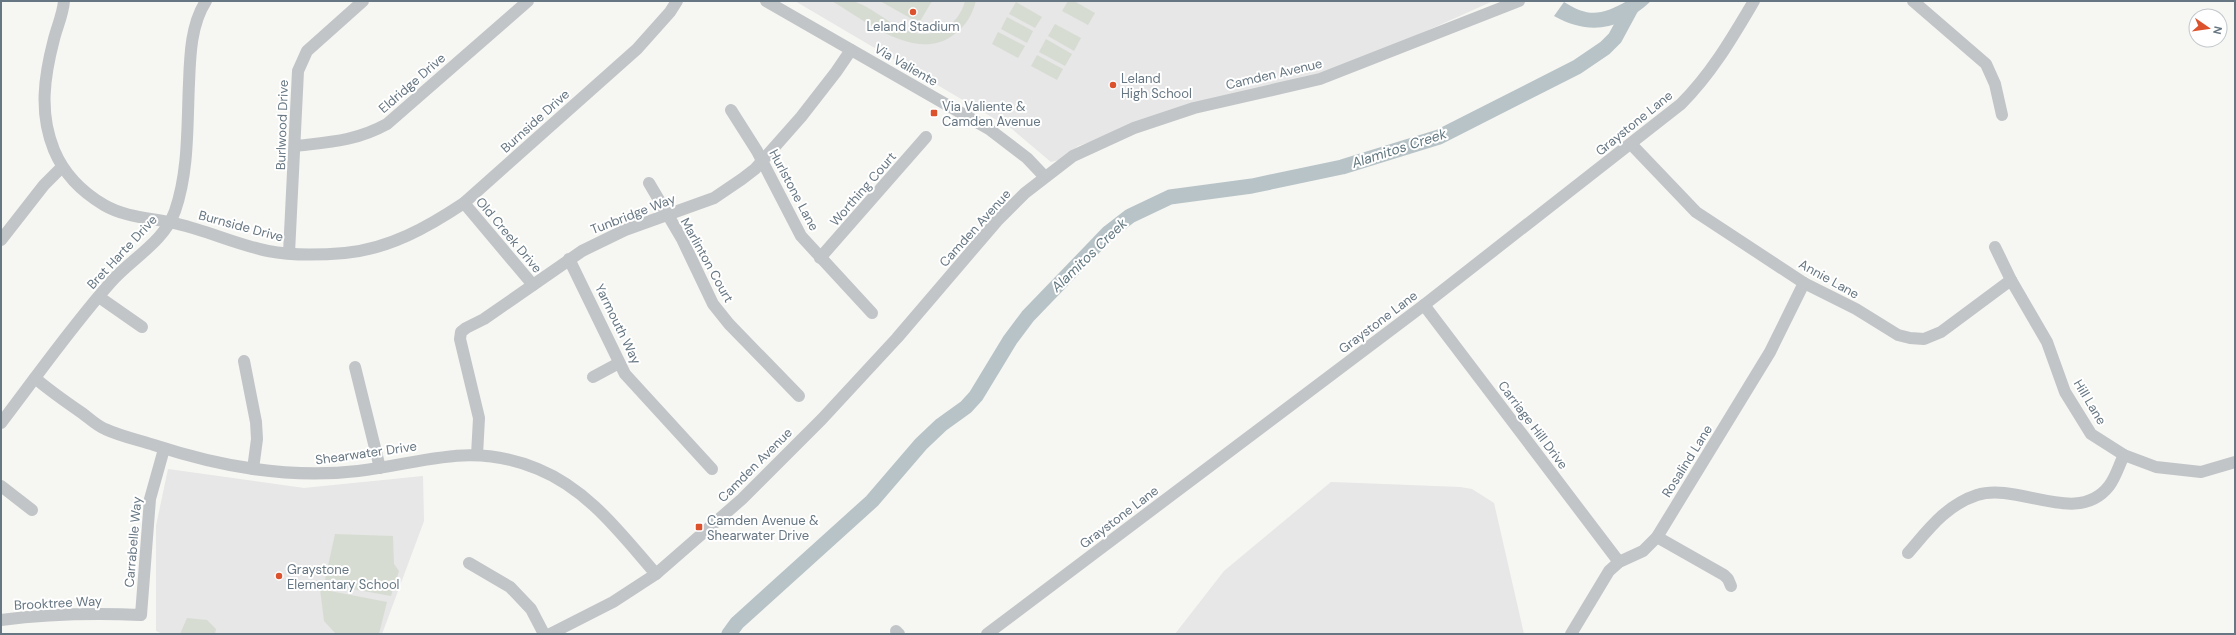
<svg xmlns="http://www.w3.org/2000/svg" width="2236" height="635" font-family="'DM Sans',sans-serif">
	<rect width="100%" height="100%" fill="#f6f6f2"/>
	<g fill="#e6e7e6">
		<polygon points="795,1 1493,1 1355,63 1107,136 1078,146 1059,160 1051,162 1012,129"/>
		<polygon points="168,469 304,488 423,476 424,521 382,634 163,634 156,631 156,526"/>
		<polygon points="1331,482 1460,487 1472,489 1494,503 1524,634 1175,634 1224,571"/>
	</g>
	<g fill="#d7dcd3">
		<path d="M832,1C838,1 847,0 853,1C884,11 907,47 943,29C954,24 962,13 965,1H976C972,16 965,27 952,36C915,62 864,20 832,1Z"/>
		<polygon points="880,1 932,1 919,23"/>
		<polygon points="1068,1 1074,1 1095,13 1088,25 1062,11"/>
		<polygon points="1016,2 1042,17 1035,28 1009,14"/>
		<polygon points="1007,17 1033,31 1027,43 1001,29"/>
		<polygon points="1055,24 1081,38 1074,51 1048,36"/>
		<polygon points="998,32 1025,46 1018,58 992,44"/>
		<polygon points="1046,39 1072,54 1065,66 1039,52"/>
		<polygon points="1037,55 1063,69 1057,80 1031,66"/>
		<polygon points="335,534 393,536 394,564 399,571 391,596 324,584"/>
		<polygon points="320,589 387,602 379,634 336,634 324,621"/>
		<polygon points="187,618 207,620 216,629 215,634 180,634"/>
	</g>
	<path fill="#b7c3c7" d="M1627,1H1651C1620,30 1590,36 1554,16L1564,2C1589,18 1602,15 1627,1Z"/>
	<g fill="none" stroke-linecap="round" stroke-linejoin="round">
		<polyline stroke="#b7c3c7" stroke-width="15" points="729,634 737,623 872,501 921,444 941,425 966,407 976,396 1010,340 1028,316 1108,233 1130,216 1170,197 1252,186 1342,167 1439,137 1577,67 1605,48 1615,38 1635,1"/>
		<g stroke="#c1c5c8" stroke-width="12">
			<path d="M64,1C63,14 57,27 54,39C44,77 39,113 54,150C64,174 82,192 104,205C126,218 154,218 178,224C208,231 238,245 268,251C293,256 320,255 345,253C389,249 428,227 464,203L637,49L670,12L677,1"/>
			<polyline points="766,1 989,129 1027,158 1045,177"/>
			<polyline points="1913,1 1986,64 1995,84 2002,115"/>
			<polyline points="731,110 757,151 801,236 872,313"/>
			<polyline points="1631,144 1696,212 1804,283 1856,309 1898,335 1910,338 1924,339 1941,332 2011,280"/>
			<path d="M296,146C330,142 356,141 387,124L528,1"/>
			<polyline points="649,183 682,239 713,304 729,324 799,396"/>
			<polyline points="464,203 533,285"/>
			<polyline points="1,240 44,185 62,167"/>
			<polyline points="1995,247 2011,280 2047,342 2065,392 2091,434 2124,455 2156,467 2201,472 2235,462"/>
			<polyline points="289,253 298,71 307,51 363,1"/>
			<polyline points="820,258 926,137"/>
			<polyline points="569,259 625,374 712,469"/>
			<polyline points="99,297 142,327"/>
			<polyline points="1424,305 1619,562"/>
			<polyline points="244,361 256,422 257,439 253,469"/>
			<polyline points="355,367 380,468"/>
			<polyline points="593,377 619,363"/>
			<path d="M35,378C50,391 66,402 82,413C89,418 97,426 105,429C120,436 138,440 154,445C221,467 288,479 358,471C425,463 471,441 538,469C589,490 621,534 656,574"/>
			<path d="M1,423C37,376 71,327 111,282C131,259 164,242 175,211C189,171 187,125 189,83C190,55 191,24 206,1"/>
			<polyline points="477,455 479,418 460,339 461,332 466,328 484,319 582,251 625,230 714,198 742,179 755,169 801,117 836,72 851,50"/>
			<polyline points="1,486 32,510"/>
			<polyline points="1657,537 1724,575 1728,579 1731,586"/>
			<path d="M1908,553C1928,530 1946,505 1977,495C2019,482 2077,527 2109,486C2116,477 2119,465 2124,455"/>
			<polyline points="469,563 510,587 531,609 544,634"/>
			<path d="M1,620C48,614 94,613 141,615L150,499L164,449"/>
			<polyline points="896,631 899,634"/>
			<polyline points="550,634 613,602 656,574 742,499 822,419 897,338 997,221 1025,193 1073,156 1134,128 1194,108 1320,79 1519,1"/>
			<path d="M987,634L1424,305L1681,104C1712,73 1732,38 1754,1"/>
			<polyline points="1571,634 1609,571 1619,562 1643,551 1657,537 1770,352 1804,283"/>
		</g>
	</g>
	<g fill="#dc522c" stroke="#fff" stroke-width="1.5">
		<circle cx="913" cy="12" r="4"/>
		<circle cx="1113" cy="85" r="4"/>
		<rect x="930" y="109" width="8" height="8" rx="2"/>
		<rect x="695" y="523" width="8" height="8" rx="2"/>
		<circle cx="279" cy="576" r="4"/>
	</g>
	<g text-anchor="middle" dominant-baseline="central" stroke-width="4" stroke-linejoin="round" paint-order="stroke">
		<g font-size="13" fill="#667682" stroke="#fff" text-anchor="start">
			<text x="913" y="26" text-anchor="middle">Leland Stadium</text>
			<text x="1121" y="78">Leland<tspan x="1121" dy="15">High School</tspan></text>
			<text x="942" y="106">Via Valiente &amp;<tspan x="942" dy="15">Camden Avenue</tspan></text>
			<text x="707" y="520">Camden Avenue &amp;<tspan x="707" dy="15">Shearwater Drive</tspan></text>
			<text x="287" y="569">Graystone<tspan x="287" dy="15">Elementary School</tspan></text>
		</g>
		<g font-size="13" fill="#667682" stroke="#fff">
			<text transform="translate(906 65) rotate(30)">Via Valiente</text>
			<text transform="translate(1274 74) rotate(-13)">Camden Avenue</text>
			<text transform="translate(412 83) rotate(-41)">Eldridge Drive</text>
			<text transform="translate(535 121) rotate(-42)">Burnside Drive</text>
			<text transform="translate(1634 123) rotate(-39)">Graystone Lane</text>
			<text transform="translate(282 125) rotate(-88)">Burlwood Drive</text>
			<text transform="translate(863 189) rotate(-49)">Worthing Court</text>
			<text transform="translate(794 190) rotate(62)">Hurlstone Lane</text>
			<text transform="translate(633 214) rotate(-21)">Tunbridge Way</text>
			<text transform="translate(241 226) rotate(15)">Burnside Drive</text>
			<text transform="translate(975 228) rotate(-48)">Camden Avenue</text>
			<text transform="translate(509 235) rotate(50)">Old Creek Drive</text>
			<text transform="translate(122 252) rotate(-47)">Bret Harte Drive</text>
			<text transform="translate(707 260) rotate(61)">Marlinton Court</text>
			<text transform="translate(1829 279) rotate(29)">Annie Lane</text>
			<text transform="translate(1378 322) rotate(-37)">Graystone Lane</text>
			<text transform="translate(618 324) rotate(64)">Yarmouth Way</text>
			<text transform="translate(2090 402) rotate(59)">Hill Lane</text>
			<text transform="translate(1533 425) rotate(53)">Carriage Hill Drive</text>
			<text transform="translate(366 453) rotate(-8)">Shearwater Drive</text>
			<text transform="translate(1687 461) rotate(-58)">Rosalind Lane</text>
			<text transform="translate(755 465) rotate(-45)">Camden Avenue</text>
			<text transform="translate(1119 517) rotate(-37)">Graystone Lane</text>
			<text transform="translate(133 542) rotate(-85)">Carrabelle Way</text>
			<text transform="translate(58 603) rotate(-3)">Brooktree Way</text>
		</g>
		<g font-size="14" font-style="italic" fill="#61777f" stroke="#fff">
			<text transform="translate(1399 148) rotate(-18)">Alamitos Creek</text>
			<text transform="translate(1089 255) rotate(-44)">Alamitos Creek</text>
		</g>
	</g>
	<rect width="2236" height="635" fill="none" stroke="#667682" stroke-width="4"/>
	<g transform="translate(2208 28) rotate(103)"><circle r="19" fill="#ffffff" stroke="#c2c8cd"/>
	<path d="M0-3L7 15L0 10L-7 15Z" fill="#dc522c"/>
	<text y="-6" font-size="11" font-weight="bold" text-anchor="middle" fill="#667682">N</text>
	</g>
</svg>
